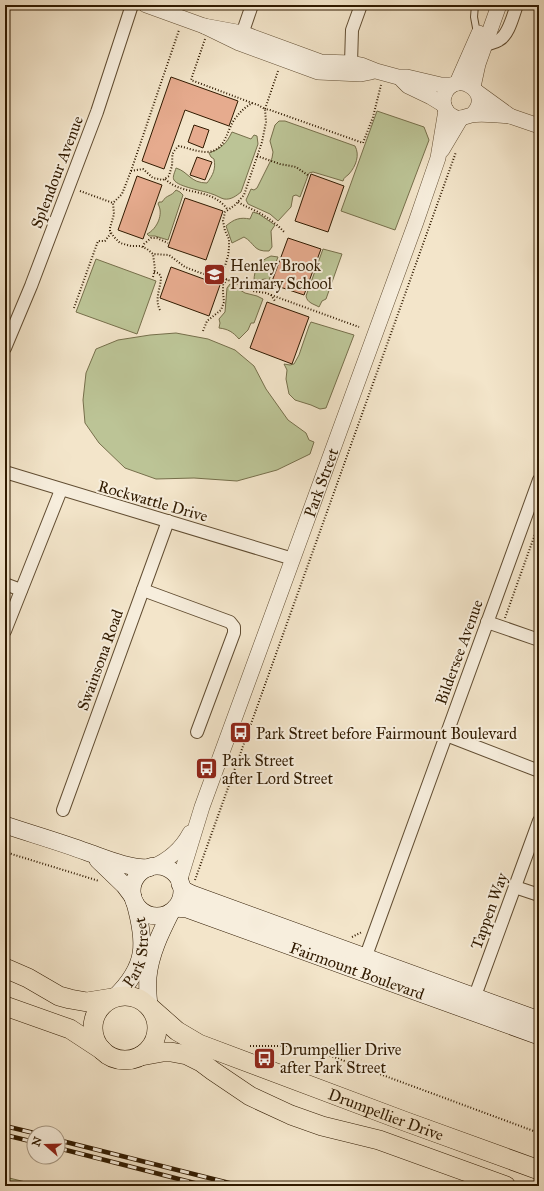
<svg xmlns="http://www.w3.org/2000/svg" width="544" height="1191" font-family="'IM FELL Great Primer',serif">
	<rect width="100%" height="100%" fill="#f3e5ca"/>
	<filter id="stains"><feTurbulence type="fractalNoise" baseFrequency=".005" numOctaves="4"/><feColorMatrix values="0 0 0 0 .2 0 0 0 0 .09 0 0 0 0 .02 0 0 0 .5 -.17"/></filter>
	<radialGradient id="worn" r=".72"><stop offset=".6" stop-color="#630" stop-opacity="0"/><stop offset="1" stop-color="#630" stop-opacity=".3"/></radialGradient>
	<g fill="#bcc496" stroke="#766f4b">
		<polygon points="377,111 424,127 429,140 395,230 341,211"/>
		<path d="M279,121H285L355,146C360,155 356,166 349,174C346,177 344,177 343,181L313,172L309,173L300,197L296,195L293,196L291,207L278,221L270,214L248,204L246,200L251,189L254,190L257,188L272,158L273,152L270,141L275,125Z"/>
		<path d="M232,132L251,139L254,135L257,136L258,144L241,192C236,196 231,200 224,199C220,198 216,195 212,194C205,191 178,187 174,180C172,177 175,172 176,168C189,172 190,183 207,183C213,175 216,169 214,159L211,157L209,153C222,148 226,144 232,132Z"/>
		<path d="M176,190L180,192L183,195L168,240L155,236H149L147,234C157,229 164,214 158,204L159,202H162C167,194 171,197 176,190Z"/>
		<path d="M253,212L259,214L275,225L271,231L272,247L269,251C253,252 255,243 244,237L232,243L226,226C234,219 240,217 250,219Z"/>
		<path d="M323,249L342,254L326,299L322,301L319,307C314,304 307,303 306,296Z"/>
		<path d="M271,256L278,257L269,280L265,279L254,281C254,269 259,261 271,256Z"/>
		<polygon points="96,259 156,281 137,334 76,312"/>
		<path d="M230,284L245,293L257,296L263,299L254,323H251L248,330L239,339C233,332 228,329 219,328L220,323L219,319L225,312L227,288Z"/>
		<polygon points="311,322 354,335 326,408 320,409 311,405 295,400 289,394 286,379 287,370 284,364 290,365 294,364 299,355 309,326"/>
		<polygon points="176,333 208,339 235,350 254,366 266,389 288,420 306,433 309,440 314,442 310,454 277,470 237,481 194,478 156,479 125,468 99,443 85,423 83,400 86,373 96,349 118,340 150,335"/>
		<polygon points="5,1177 42,1186 5,1186"/>
	</g>
	<g fill="#e6ab8e" stroke="#301a00">
		<polygon points="171,77 238,101 229,126 185,110 164,169 142,161"/>
		<polygon points="194,125 209,130 203,148 188,142"/>
		<polygon points="197,157 212,162 205,180 190,175"/>
		<polygon points="311,174 344,186 328,232 295,221"/>
		<polygon points="137,176 162,185 143,239 118,230"/>
		<polygon points="185,198 223,211 206,260 168,247"/>
		<polygon points="288,238 321,249 304,295 271,284"/>
		<polygon points="171,267 220,285 209,316 160,298"/>
		<polygon points="267,302 309,317 292,364 250,348"/>
	</g>
	<g fill="none" stroke-linecap="round" stroke-linejoin="round">
		<defs>
			<polyline id="service" points="475,5 474,17 477,33"/>
			<g id="minor">
				<polyline points="240,40 252,5"/>
				<path d="M484,46C489,43 494,43 499,40C509,35 513,15 517,5"/>
				<polyline points="351,63 352,30 361,5"/>
				<polyline points="5,348 31,286 97,112 132,5"/>
				<polyline points="5,472 293,559"/>
				<polyline points="5,584 21,590"/>
				<polyline points="143,590 230,622 234,627 234,633 197,732"/>
				<polyline points="487,622 539,640"/>
				<polyline points="5,631 61,490"/>
				<polyline points="446,735 539,771"/>
				<polyline points="63,810 168,521"/>
				<polyline points="515,887 539,895"/>
				<polyline points="363,964 539,480"/>
				<polyline points="472,1004 539,821"/>
			</g>
			<g id="tertiary">
				<polyline points="146,5 204,26 239,43 318,72 361,74 371,72"/>
				<polyline points="204,26 242,33 321,62 351,63 361,65 376,71 398,77 407,77 441,85 452,85"/>
				<polyline points="402,80 408,86 431,97 444,105"/>
				<polyline points="457,83 479,33"/>
				<polyline points="473,87 478,64 499,5"/>
				<polyline points="477,92 510,116 539,126"/>
				<path d="M472,115C496,92 453,67 444,96C443,100 443,106 446,110C448,114 452,116 456,118C461,119 465,117 471,115C480,113 500,115 510,116"/>
				<polyline points="442,150 461,118"/>
				<path d="M152,867C169,860 181,850 190,833"/>
				<path id="s1" d="M179,882L202,807L416,222L438,158L446,110"/>
			</g>
			<g id="secondary">
				<path d="M5,825C32,834 60,842 87,852C107,859 127,868 149,868"/>
				<polyline points="98,860 124,885 133,897"/>
				<circle cx="157" cy="891" r="25"/>
				<polyline points="180,884 184,890 192,894 539,1020"/>
				<path id="s2" d="M175,908L187,909L198,913L539,1036"/>
				<path id="s3" d="M115,997C147,966 146,943 135,903"/>
				<path d="M149,1006C148,996 147,987 148,977C150,954 161,932 171,912"/>
			</g>
			<g id="primary">
				<polyline points="5,968 28,978 59,996 70,999 87,1002 112,998"/>
				<circle cx="125" cy="1028" r="32"/>
				<polyline points="5,1006 70,1029 102,1050"/>
				<path id="s4" d="M151,1008L177,1031L199,1044L404,1121L539,1170"/>
				<polyline points="141,1056 163,1052 171,1052 187,1055 201,1062 213,1071 250,1096 291,1115 322,1126 379,1140 506,1186"/>
			</g>
		</defs>
		<use href="#service" stroke="#614d32" stroke-width="8"/>
		<use href="#minor" stroke="#614d32" stroke-width="14"/>
		<use href="#tertiary" stroke="#614d32" stroke-width="16"/>
		<use href="#secondary" stroke="#301a00" stroke-width="18"/>
		<use href="#primary" stroke="#301a00" stroke-width="20"/>
		<g stroke="#301a00" stroke-width="2" stroke-dasharray="1 2" stroke-linecap="butt">
			<polyline points="205,39 191,80 252,103"/>
			<polyline points="278,71 265,109 270,110 363,143 373,117 381,85"/>
			<path d="M252,103L258,105L265,109L266,122L262,142L244,195L235,205L225,212L223,221L225,231L229,239V248L228,256L225,266L220,272L210,276L198,272L185,267L169,255L153,254L147,249L140,246H131L120,243L114,237L110,231V228L114,214L113,203L122,194L131,171L143,169L153,178L163,180L169,176C170,172 171,169 172,166C173,155 170,154 179,146C188,148 197,152 207,152C225,151 226,133 234,120C239,113 244,108 252,103Z"/>
			<polyline points="257,156 280,164 296,167 309,176"/>
			<polyline points="131,171 179,30"/>
			<path d="M165,179C184,197 210,186 228,210"/>
			<polyline points="80,191 113,203"/>
			<path d="M238,202C244,206 250,208 256,211C267,217 277,224 285,233"/>
			<polyline points="143,247 144,244 151,238 157,238 168,243"/>
			<path d="M154,272L158,273L161,276C161,289 154,298 160,310"/>
			<polyline points="219,273 226,279 233,282 242,286 253,291 266,293 271,295 275,301"/>
			<polyline points="153,277 155,269 153,254"/>
			<polyline points="271,295 359,327"/>
			<polyline points="74,308 98,241 105,241 111,233"/>
			<polyline points="203,331 207,321 221,310 224,302 223,293 223,285 227,279"/>
			<polyline points="536,470 539,462"/>
			<polyline points="505,618 539,523"/>
			<polyline points="5,852 99,881"/>
			<polyline points="195,880 456,152"/>
			<polyline points="352,937 362,932"/>
			<polyline points="250,1046 294,1046 315,1050 539,1133"/>
		</g>
		<use href="#service" stroke="#f7eedd" stroke-width="6"/>
		<use href="#minor" stroke="#f7eedd" stroke-width="12"/>
		<use href="#tertiary" stroke="#f7eedd" stroke-width="15"/>
		<use href="#secondary" stroke="#f7eedd" stroke-width="17"/>
		<use href="#primary" stroke="#f3e5ca" stroke-width="19"/>
		<defs>
			<g id="rail">
				<polyline points="5,1126 34,1133"/>
				<polyline points="5,1135 34,1142"/>
				<polyline points="58,1140 241,1186"/>
				<polyline points="58,1148 206,1186"/>
			</g>
		</defs>
		<use href="#rail" stroke="#301a00" stroke-width="4.5"/>
		<use href="#rail" stroke="#f7eedd" stroke-width="3" stroke-dasharray="9" stroke-linecap="butt"/>
	</g>
	<defs>
		<symbol id="school-square" viewBox="-11 -11 22 22"><rect x="-9" y="-9" width="18" height="18" rx="4" fill="#8f2418" stroke="#f7eedd"/><path d="M0-5L7-2L0 1L-7-2ZM-4 1L0 2.5L4 1V4Q0 6-4 4Z" fill="#fff"/></symbol>
		<symbol id="bus-square" viewBox="-11 -11 22 22"><rect x="-9" y="-9" width="18" height="18" rx="4" fill="#8f2418" stroke="#f7eedd"/><path d="M-5-6H5V4H4V6H2V4H-2V6H-4V4H-5ZM-3.5-4V0h7V-4ZM-3.5 1.2v1.5H-2V1.2ZM2 1.2v1.5H3.5V1.2Z" fill="#fff"/></symbol>
	</defs>
	<g fill-rule="evenodd">
		<use href="#school-square" x="202" y="262" width="25" height="25"/>
		<use href="#bus-square" x="228" y="720" width="25" height="25"/>
		<use href="#bus-square" x="194" y="756" width="25" height="25"/>
		<use href="#bus-square" x="252" y="1046" width="25" height="25"/>
	</g>
	<g text-anchor="middle" dominant-baseline="central" stroke-width="4" stroke-linejoin="round" paint-order="stroke">
		<g font-size="16" fill="#301a00" stroke="#f7eedd">
			<text transform="translate(57 172) rotate(-69)">Splendour Avenue</text>
			<text stroke="none"><textPath href="#s1" startOffset="424">Park Street</textPath></text>
			<text transform="translate(153 501) rotate(16)">Rockwattle Drive</text>
			<text transform="translate(459 652) rotate(-70)">Bildersee Avenue</text>
			<text transform="translate(100 660) rotate(-70)">Swainsona Road</text>
			<text transform="translate(489 911) rotate(-70)">Tappen Way</text>
			<text stroke="none"><textPath href="#s3" startOffset="52">Park Street</textPath></text>
			<text stroke="none"><textPath href="#s2" startOffset="193">Fairmount Boulevard</textPath></text>
			<text stroke="none"><textPath href="#s4" startOffset="260">Drumpellier Drive</textPath></text>
		</g>
		<g font-size="16" fill="#301a00" stroke="#f7eedd" text-anchor="start">
			<text x="230" y="265">Henley Brook<tspan x="230" dy="18">Primary School</tspan></text>
			<text x="256" y="733">Park Street before Fairmount Boulevard</text>
			<text x="222" y="760">Park Street<tspan x="222" dy="18">after Lord Street</tspan></text>
			<text x="280" y="1049">Drumpellier Drive<tspan x="280" dy="18">after Park Street</tspan></text>
		</g>
	</g>
	<rect width="544" height="1191" fill="none" stroke="#f3e5ca" stroke-width="20"/>
	<rect x="6" y="6" width="532" height="1179" fill="none" stroke="#301a00" stroke-width="2"/>
	<rect x="10" y="10" width="524" height="1171" fill="none" stroke="#301a00"/>
	<g transform="translate(46 1145) rotate(290)"><circle r="19" fill="#f7eedd" stroke="#a79985"/>
	<path d="M0-3L7 15L0 10L-7 15Z" fill="#8f2418"/>
	<text y="-6" font-size="11" font-weight="bold" text-anchor="middle" fill="#301a00">N</text>
	</g>
	<rect width="100%" height="100%" filter="url(#stains)"/>
	<rect width="100%" height="100%" fill="url(#worn)"/>
</svg>
